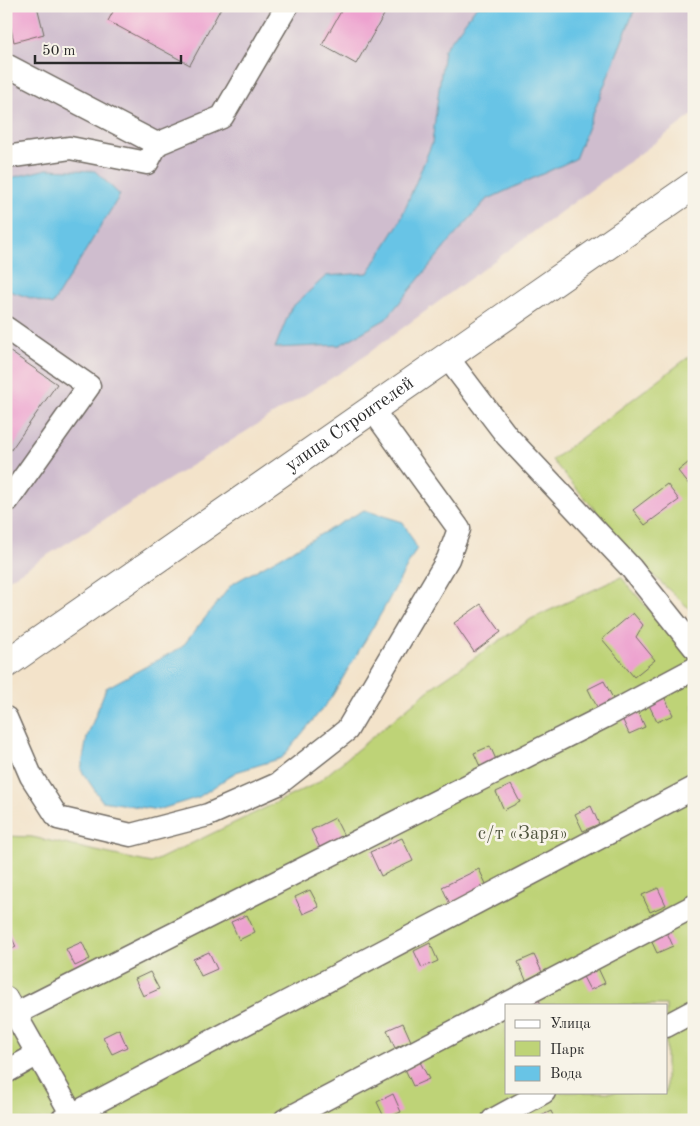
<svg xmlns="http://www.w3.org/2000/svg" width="700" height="1126" font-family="'Old Standard TT',serif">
	<rect width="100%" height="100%" fill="#f7f3e8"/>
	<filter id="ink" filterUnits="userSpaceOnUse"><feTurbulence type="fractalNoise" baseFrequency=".02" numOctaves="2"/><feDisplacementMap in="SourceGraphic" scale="10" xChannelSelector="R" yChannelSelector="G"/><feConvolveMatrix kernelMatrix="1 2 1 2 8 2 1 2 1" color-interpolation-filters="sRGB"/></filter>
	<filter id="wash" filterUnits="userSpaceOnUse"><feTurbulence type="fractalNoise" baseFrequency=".0096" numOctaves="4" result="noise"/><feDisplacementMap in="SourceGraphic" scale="20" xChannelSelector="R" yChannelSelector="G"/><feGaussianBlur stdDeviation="1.12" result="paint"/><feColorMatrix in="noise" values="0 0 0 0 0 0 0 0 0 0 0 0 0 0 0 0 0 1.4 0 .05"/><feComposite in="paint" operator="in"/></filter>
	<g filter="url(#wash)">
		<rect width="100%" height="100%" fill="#f3e3ca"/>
		<polygon fill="#cfbdce" points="6,6 694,6 694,114 351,366 6,581"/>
		<g fill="#bed377" stroke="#747f51" fill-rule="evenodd">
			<polygon points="694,353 694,613 643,566 552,460"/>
			<path d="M621,577L694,662V1120H84L6,986V836L32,837L151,863L317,783L435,685L531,619ZM506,1005H666V1092H506Z"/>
			<polygon points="6,1013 67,1120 6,1120"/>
		</g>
		<g fill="#68c4e6" stroke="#4a7888">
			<polygon points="477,6 636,6 575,159 486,200 450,241 386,319 340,345 275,348 291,308 326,276 368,273 399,223 432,143 444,50"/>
			<polygon points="47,169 95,171 120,195 52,305 6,290 6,179"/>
			<polygon points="364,510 403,522 417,548 382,612 331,698 282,758 236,772 199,797 158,810 102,801 81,770 87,737 106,688 182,647 232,584"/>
		</g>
		<g id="blocks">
			<g fill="#eda1cf">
				<polygon points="6,6 37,6 44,34 14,42"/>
				<polygon points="116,6 222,6 190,65 108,21"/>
				<polygon points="344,6 389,6 356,64 322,45"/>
				<polygon points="6,349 57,384 6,457"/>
				<polygon points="694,458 694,484 691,487 678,471"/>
				<polygon points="667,484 679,500 645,525 633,510"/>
				<polygon points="481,604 501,632 474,652 454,623"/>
				<polygon points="633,613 643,625 636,637 655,660 634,677 602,639"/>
				<polygon points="604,681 616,704 600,713 588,689"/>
				<polygon points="665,698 673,715 657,722 649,705"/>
				<polygon points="637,709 645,727 629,734 621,716"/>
				<polygon points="490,746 498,764 482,771 474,753"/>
				<polygon points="511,785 520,802 504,810 496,792"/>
				<polygon points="591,806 599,824 583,831 575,814"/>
				<polygon points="335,818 346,840 322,852 311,830"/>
				<polygon points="402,838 413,861 381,876 370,852"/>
				<polygon points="479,869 487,886 450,904 442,887"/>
				<polygon points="658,888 666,905 650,912 642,895"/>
				<polygon points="310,890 319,907 303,914 295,897"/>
				<polygon points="247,915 255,932 239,940 231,922"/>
				<polygon points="665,928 673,946 657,953 649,936"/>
				<polygon points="8,929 16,947 6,952 6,930"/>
				<polygon points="82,942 90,959 75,966 66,949"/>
				<polygon points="430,943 438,961 422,968 414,951"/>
				<polygon points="209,952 217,969 201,976 193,959"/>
				<polygon points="534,955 542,972 526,980 518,962"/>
				<polygon points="597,966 605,983 590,990 581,973"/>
				<polygon points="150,972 159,989 143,996 135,979"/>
				<polygon points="538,997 541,1005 520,1005"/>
				<polygon points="403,1023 411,1041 395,1048 387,1030"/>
				<polygon points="119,1029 127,1047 112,1054 103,1037"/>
				<polygon points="420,1062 429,1079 413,1086 405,1069"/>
				<polygon points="393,1094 401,1112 385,1119 377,1102"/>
				<polygon points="551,1111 555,1120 533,1120"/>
			</g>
		</g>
	</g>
	<g filter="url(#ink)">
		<use href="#blocks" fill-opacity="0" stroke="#716b63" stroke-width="1"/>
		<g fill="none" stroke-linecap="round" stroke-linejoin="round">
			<defs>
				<g id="minor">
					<polyline points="6,65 157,144 222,117 287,6"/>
					<polyline points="6,157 70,148 147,163 157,144"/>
					<polyline points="6,328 89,386 8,500"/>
					<polyline points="447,357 507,436 631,568 694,647"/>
					<polyline points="6,718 31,776 58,818 131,835 208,815 278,784 347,730 448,559 459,529 372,409"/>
					<polyline points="6,998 75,1120"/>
					<polyline points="15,1014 604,717 694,669"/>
					<polyline points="666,1026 694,1011"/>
					<polyline points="6,1072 38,1054"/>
					<polyline points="62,1120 694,788"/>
					<polyline points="285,1120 694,906"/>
					<polyline points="493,1120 544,1092"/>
				</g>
				<g id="major">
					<path id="s1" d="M6,664L694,185"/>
				</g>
			</defs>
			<use href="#minor" stroke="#716b63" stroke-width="25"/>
			<use href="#major" stroke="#716b63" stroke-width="30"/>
			<use href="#minor" stroke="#fff" stroke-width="22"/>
			<use href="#major" stroke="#fff" stroke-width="28"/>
		</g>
	</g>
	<g text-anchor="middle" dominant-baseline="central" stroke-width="5" stroke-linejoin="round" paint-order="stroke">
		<g font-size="19" fill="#2b2b2b" stroke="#f7f3e8">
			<text stroke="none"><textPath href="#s1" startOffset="419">улица Строителей</textPath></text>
		</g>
		<g font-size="19" fill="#50553e" stroke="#f7f3e8">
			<text x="523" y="834">с/т «Заря»</text>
		</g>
	</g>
	<rect width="700" height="1126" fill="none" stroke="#f7f3e8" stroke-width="25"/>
	<rect x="505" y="1004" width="162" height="90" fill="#f7f3e8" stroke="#a5a39c"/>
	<rect x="515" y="1020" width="25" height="8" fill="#ffffff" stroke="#a5a39c"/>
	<text x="550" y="1028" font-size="15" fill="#2b2b2b">Улица</text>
	<rect x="515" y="1041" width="25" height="15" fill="#bed377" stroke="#a5a39c"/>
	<text x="550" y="1054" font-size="15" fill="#2b2b2b">Парк</text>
	<rect x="515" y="1066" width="25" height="15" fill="#68c4e6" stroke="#a5a39c"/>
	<text x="550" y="1078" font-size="15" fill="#2b2b2b">Вода</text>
	<path d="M35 55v8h146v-8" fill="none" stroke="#2b2b2b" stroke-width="2.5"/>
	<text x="42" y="55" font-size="15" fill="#2b2b2b" stroke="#f7f3e8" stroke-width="4" paint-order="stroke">50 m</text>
</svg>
